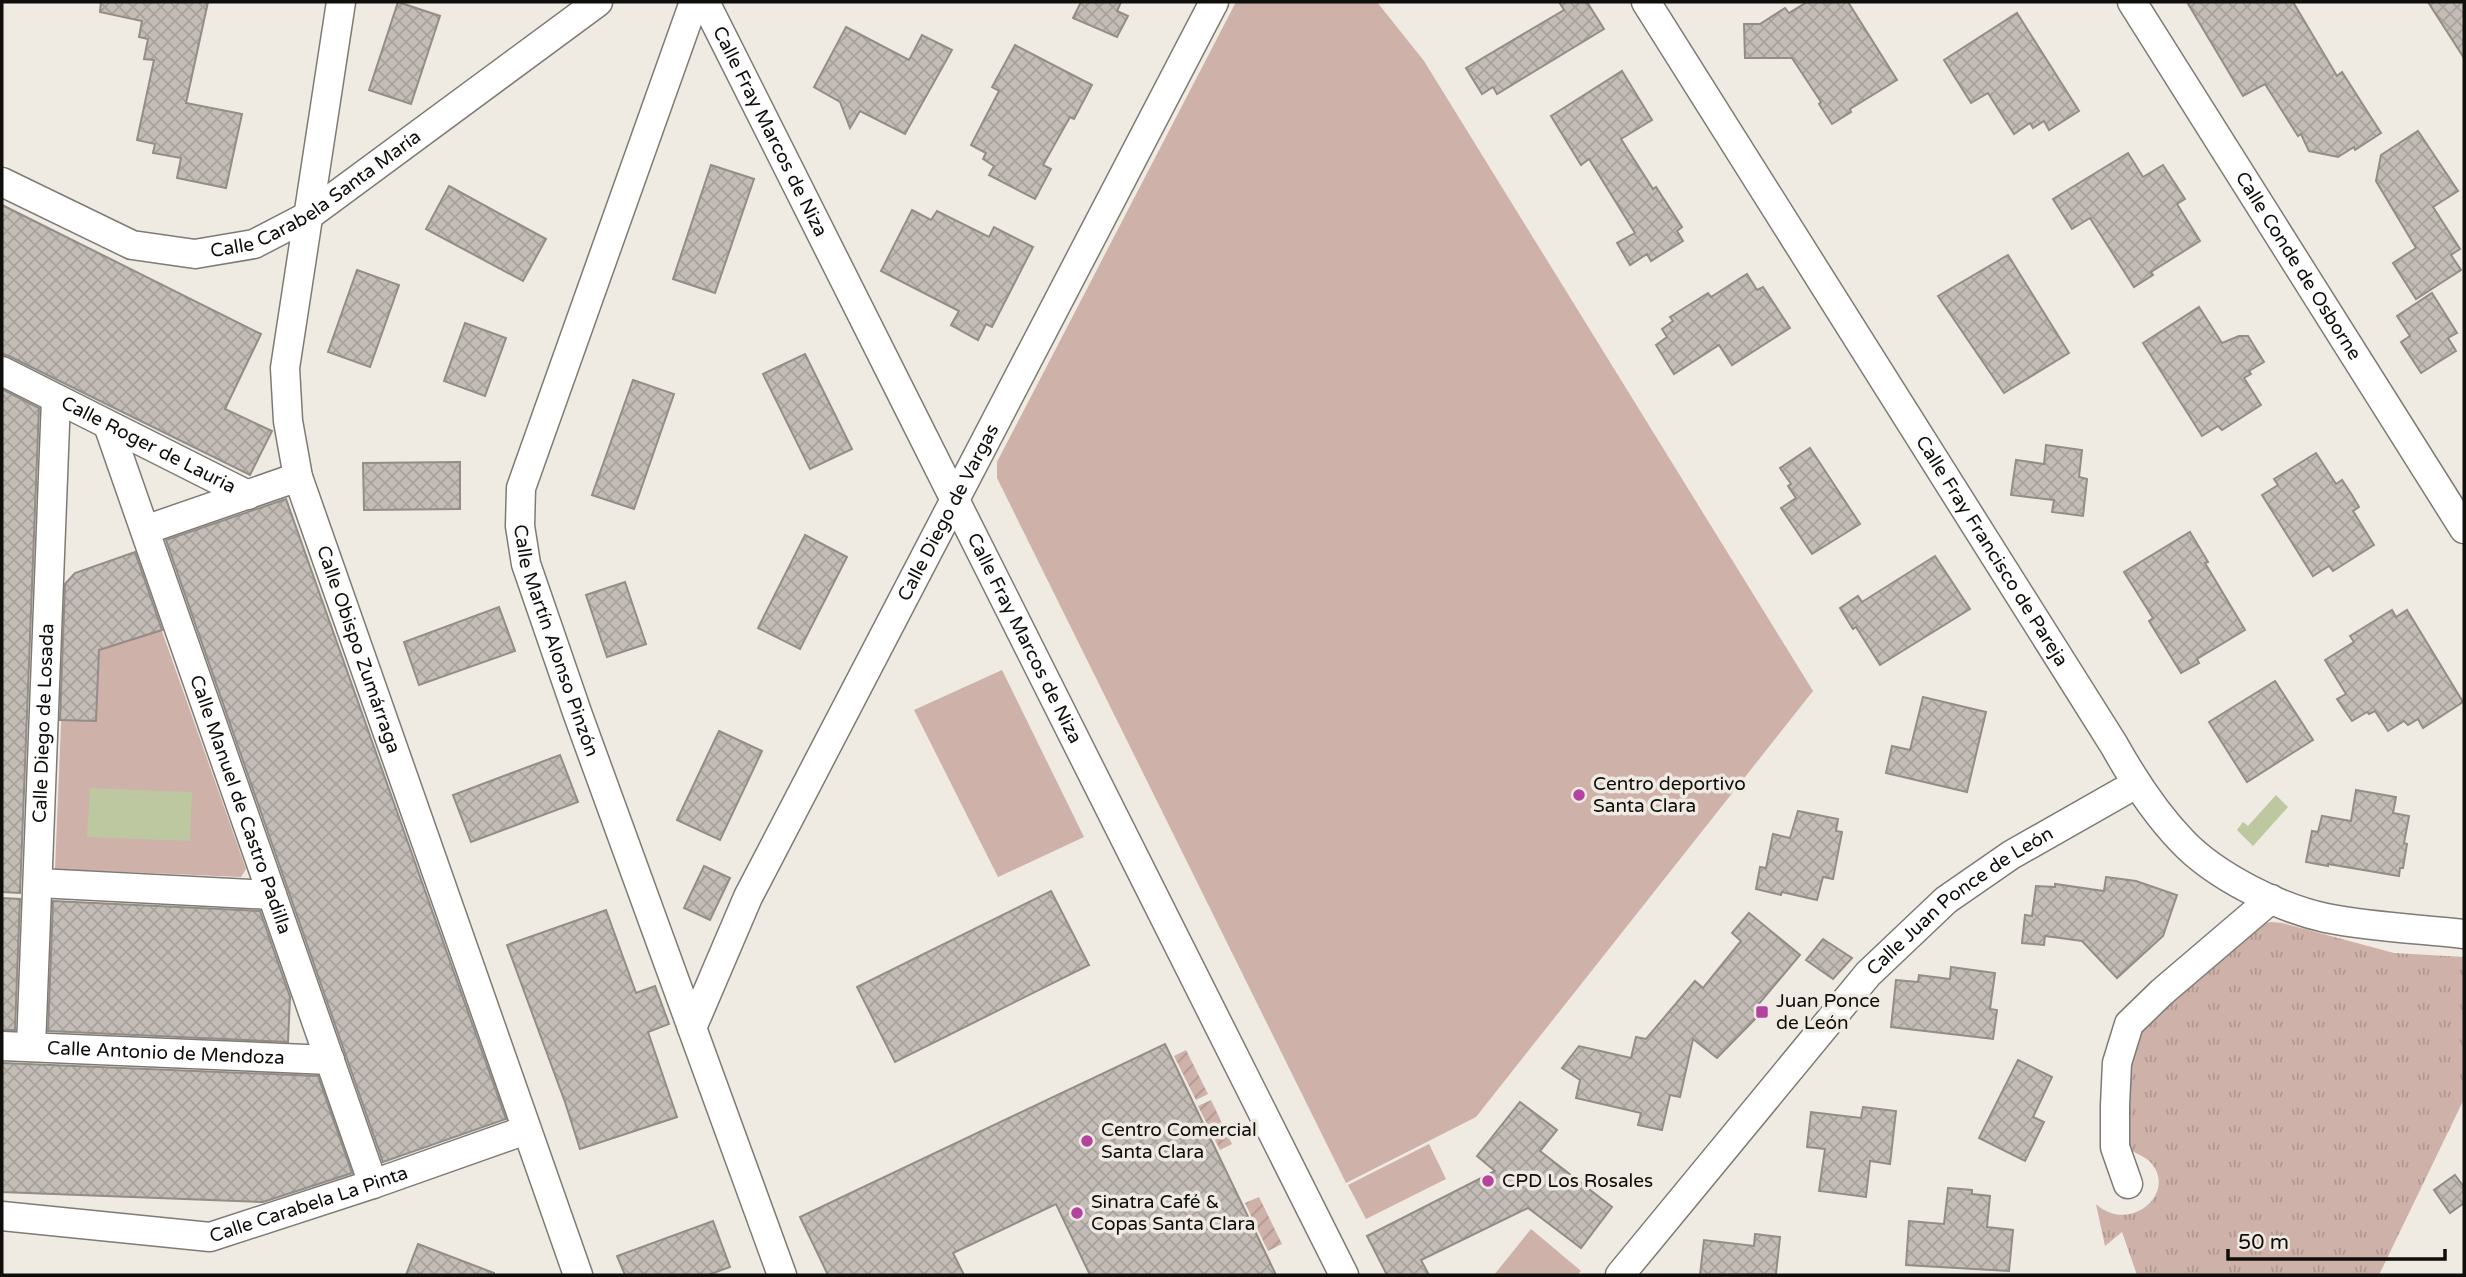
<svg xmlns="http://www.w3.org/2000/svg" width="2466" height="1277" font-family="'Varela Round',sans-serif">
	<defs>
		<pattern id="grass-tufts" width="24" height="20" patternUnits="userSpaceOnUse" patternTransform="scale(1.75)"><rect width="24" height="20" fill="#ceb1a8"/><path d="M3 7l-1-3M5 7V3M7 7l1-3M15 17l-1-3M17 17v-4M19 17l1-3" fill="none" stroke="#b0978f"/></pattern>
		<pattern id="garden-furrows" width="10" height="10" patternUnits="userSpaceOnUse" patternTransform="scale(1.75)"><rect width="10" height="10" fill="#ceb1a8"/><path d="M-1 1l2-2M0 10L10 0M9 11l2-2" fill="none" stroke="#b0978f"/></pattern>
		<pattern id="building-cross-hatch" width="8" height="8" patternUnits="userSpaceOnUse" patternTransform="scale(1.75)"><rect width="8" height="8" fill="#c4bdb7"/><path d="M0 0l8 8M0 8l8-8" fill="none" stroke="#a7a19c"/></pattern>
	</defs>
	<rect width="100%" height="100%" fill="#efeae2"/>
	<path fill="url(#grass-tufts)" d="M2271,922L2282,923L2394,953L2464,957V1099L2379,1275H2137L2122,1232L2105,1246L2096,1204C2131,1236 2181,1190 2148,1160C2143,1156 2135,1153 2129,1149V1049L2148,1018L2257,925Z"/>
	<g fill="#ceb1a8">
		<polygon points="1236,2 1377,2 1424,61 1813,691 1476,1117 1346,1183 997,478 997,462"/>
		<polygon points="134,552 246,869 241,877 55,869 67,582 75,573"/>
		<polygon points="1002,670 1084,837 998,877 914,710"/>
		<polygon points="1429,1144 1446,1179 1366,1219 1348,1185"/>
		<polygon points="1531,1229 1581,1271 1577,1275 1494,1275"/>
	</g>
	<g fill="url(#garden-furrows)">
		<polygon points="1186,1050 1208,1094 1196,1100 1174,1056"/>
		<polygon points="1211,1100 1232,1144 1220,1150 1198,1106"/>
		<polygon points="1259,1197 1282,1244 1268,1251 1245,1203"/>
	</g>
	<g fill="#bdc8a0">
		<polygon points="90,788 192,792 190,841 87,837"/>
		<polygon points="2276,795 2288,807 2253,846 2237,830 2243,822 2248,826"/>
	</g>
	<g fill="url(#building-cross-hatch)" stroke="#938c87" stroke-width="2">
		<polygon points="101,2 208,2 186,103 242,114 226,188 177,178 181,158 153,153 155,144 137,140 154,60 144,59 148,39 139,37 142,21 100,12"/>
		<polygon points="398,2 440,16 411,104 369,90"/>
		<polygon points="1081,2 1121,2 1117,11 1128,16 1117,37 1073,18"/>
		<polygon points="1559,2 1587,2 1604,29 1497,94 1493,87 1482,94 1466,68 1564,10"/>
		<polygon points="1807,2 1848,2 1897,80 1850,109 1851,112 1832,124 1819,104 1821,102 1792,58 1745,58 1744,24 1760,24 1785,8 1789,13"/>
		<polygon points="2187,2 2293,2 2337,76 2342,72 2381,133 2355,150 2354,147 2338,157 2309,151 2301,134 2298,136 2265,84 2243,96"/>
		<polygon points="2428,2 2464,2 2464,58"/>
		<polygon points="2017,13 2079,111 2049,130 2044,121 2033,128 2030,123 2014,134 1988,93 1971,103 1944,60"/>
		<polygon points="846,27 909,60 922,35 952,50 905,134 860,111 850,128 840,102 814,87"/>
		<polygon points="1015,45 1092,85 1074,119 1070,117 1043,165 1051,169 1035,199 989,175 994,166 983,159 986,153 971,145 999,91 992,87"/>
		<polygon points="1622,71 1652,120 1621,139 1653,189 1656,187 1682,227 1677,231 1683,241 1651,261 1647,254 1630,265 1617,243 1635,233 1589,159 1581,165 1551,116"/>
		<polygon points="2418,131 2458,191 2433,207 2460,249 2451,255 2461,270 2416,299 2393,263 2416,248 2376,181 2381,155"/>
		<polygon points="2128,153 2143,177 2163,165 2185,199 2177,204 2200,241 2151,272 2153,275 2134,287 2090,218 2072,229 2053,199"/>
		<polygon points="711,165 754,179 715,293 673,279"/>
		<polygon points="449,186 546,239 523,281 426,229"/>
		<polygon points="2,205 261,334 225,409 272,431 250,475 9,356 2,354"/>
		<polygon points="912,210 931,220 937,211 989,237 994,227 1033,247 992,327 986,324 978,340 951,325 959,311 881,271"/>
		<polygon points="2008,255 2069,353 2004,393 1938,296"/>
		<polygon points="357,270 399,285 370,367 328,352"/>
		<polygon points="1747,274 1757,290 1763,287 1790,328 1732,365 1719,345 1674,374 1656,345 1667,337 1662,329 1673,321 1670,317 1708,293 1711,297"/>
		<polygon points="2432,293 2457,333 2448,338 2456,351 2421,373 2401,342 2410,336 2397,316"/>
		<polygon points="2199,307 2222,343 2239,336 2248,336 2264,362 2249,371 2251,374 2244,378 2261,405 2222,430 2218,426 2202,436 2143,343"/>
		<polygon points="465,323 506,338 485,396 444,381"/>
		<polygon points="805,354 852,449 810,469 763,374"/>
		<polygon points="633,380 674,394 634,509 592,495"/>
		<polygon points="2,389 39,408 20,893 2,892"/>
		<polygon points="2046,445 2082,450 2079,477 2087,479 2083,516 2052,512 2054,500 2011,495 2016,460 2044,464"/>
		<polygon points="1810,448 1860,524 1812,554 1781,508 1796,498 1788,486 1791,484 1780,468"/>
		<polygon points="2316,453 2336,484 2342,480 2352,495 2359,507 2353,511 2374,545 2333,571 2329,566 2313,576 2262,495 2278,485 2274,479"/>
		<polygon points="460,462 460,509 364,510 363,463"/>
		<polygon points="286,499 506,1119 383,1162 166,540"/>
		<polygon points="2190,532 2208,562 2205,563 2245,630 2197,659 2199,663 2181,673 2149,621 2153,618 2124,572"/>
		<polygon points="805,535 847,557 800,649 758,628"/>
		<polygon points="135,552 162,630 99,650 96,721 60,720 65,584 75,573"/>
		<polygon points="1935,556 1970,609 1880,665 1856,627 1853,629 1840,608 1858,596 1862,602"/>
		<polygon points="625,582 646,644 607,657 586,595"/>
		<polygon points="499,607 515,651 419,685 404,642"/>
		<polygon points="2392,610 2396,617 2407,610 2463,702 2423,728 2418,719 2408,725 2404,721 2388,731 2375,711 2369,714 2367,712 2352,721 2337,699 2346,694 2325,660 2354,642 2350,636"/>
		<polygon points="2275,681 2313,740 2247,782 2209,722"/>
		<polygon points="1923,697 1986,712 1967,792 1886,773 1892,746 1910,750"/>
		<polygon points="719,731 762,751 720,840 677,820"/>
		<polygon points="560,755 578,802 471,842 453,795"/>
		<polygon points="2356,790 2396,797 2393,813 2409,816 2404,843 2407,844 2403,868 2400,868 2399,876 2328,864 2328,866 2306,862 2312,831 2318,832 2322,816 2351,821"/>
		<polygon points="1798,811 1838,819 1836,831 1842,832 1833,879 1823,877 1817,900 1782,892 1781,895 1756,889 1760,867 1766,868 1773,834 1790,838"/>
		<polygon points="704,866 730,878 710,920 684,908"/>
		<polygon points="2106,877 2136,881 2177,895 2163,936 2117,978 2082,941 2045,936 2044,945 2022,943 2025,915 2032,916 2036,886 2055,887 2055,884 2104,891"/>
		<polygon points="1051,891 1089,965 895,1062 857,987"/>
		<polygon points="2,898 20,899 15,1030 2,1030"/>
		<polygon points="53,901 260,911 290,997 288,1042 48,1031"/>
		<polygon points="606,910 636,993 655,986 669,1024 648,1032 677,1117 580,1149 565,1102 507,945"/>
		<polygon points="1749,913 1800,955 1757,1006 1762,1012 1717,1058 1693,1039 1680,1097 1670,1095 1662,1130 1638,1125 1641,1113 1576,1098 1580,1080 1562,1068 1579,1046 1631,1058 1636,1037 1646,1039 1695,981 1703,988 1741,941 1732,933"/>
		<polygon points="1823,939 1852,958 1833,979 1806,960"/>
		<polygon points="1951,967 1995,973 1990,1009 1997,1010 1993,1039 1891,1027 1896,980 1918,982 1919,975 1950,979"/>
		<polygon points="1165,1044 1276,1275 1090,1275 1056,1204 953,1253 964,1275 828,1275 800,1217"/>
		<polygon points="2018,1060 2052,1077 2033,1117 2044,1122 2025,1161 1979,1138"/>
		<polygon points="2,1063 318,1076 352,1173 263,1202 2,1192"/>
		<polygon points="1520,1102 1557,1130 1540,1151 1612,1207 1581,1248 1528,1208 1421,1260 1429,1275 1387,1275 1367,1236 1495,1171 1477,1156"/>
		<polygon points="1863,1107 1896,1111 1890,1164 1870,1161 1866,1197 1819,1191 1825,1149 1807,1147 1811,1112 1861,1118"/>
		<polygon points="2455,1175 2464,1187 2464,1203 2450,1213 2434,1190"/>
		<polygon points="1948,1188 1972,1190 1972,1194 1990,1196 1987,1227 2013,1230 2009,1271 1906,1265 1909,1221 1944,1224"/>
		<polygon points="713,1221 730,1267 708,1275 625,1275 617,1256"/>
		<polygon points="1755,1234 1780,1237 1776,1274 1700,1275 1704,1240 1754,1246"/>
		<polygon points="418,1244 494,1273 494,1275 406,1275"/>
	</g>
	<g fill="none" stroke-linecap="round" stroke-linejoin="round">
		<defs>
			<g id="minor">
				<path id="s1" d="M341,2L285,368L288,421L298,477L578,1275"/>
				<path id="s2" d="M694,2L521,488L520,526L526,564L578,715L782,1275"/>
				<path id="s3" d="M705,2L1344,1275"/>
				<path id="s4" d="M1646,2L2114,745C2133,779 2154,812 2182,841C2215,876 2279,908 2326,918C2371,927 2419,929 2464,934"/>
				<path id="s5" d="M2132,2L2464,529"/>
				<path id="s6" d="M2,182L132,245L195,254L254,244L308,216L598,2"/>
				<path id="s7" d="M2,371L248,495"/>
				<path id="s8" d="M108,425L373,1184"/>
				<polyline points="145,530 298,477"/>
				<polyline points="38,883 272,895"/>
				<path id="s9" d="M692,1028L748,897L1214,2"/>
				<path id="s10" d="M2,1046L330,1060"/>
				<path id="s11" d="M31,1047L56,399"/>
				<polyline points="2128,1184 2115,1147 2115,1105 2117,1063 2129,1024 2162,992 2271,899"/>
				<path id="s12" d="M2,1216L210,1237L373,1184L526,1130"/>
				<path id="s13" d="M1620,1275L1868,974L1946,900L2011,855L2136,784"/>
			</g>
		</defs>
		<use href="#minor" stroke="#7f7b74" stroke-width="31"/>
		<use href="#minor" stroke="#fff" stroke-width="28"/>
	</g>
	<g fill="#b4439f" stroke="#efeae2" stroke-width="2.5">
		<circle cx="1579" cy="795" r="7"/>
		<rect x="1755" y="1005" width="14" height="14" rx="3.5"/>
		<circle cx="1087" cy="1141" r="7"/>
		<circle cx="1488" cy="1181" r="7"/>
		<circle cx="1077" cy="1213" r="7"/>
	</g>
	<g text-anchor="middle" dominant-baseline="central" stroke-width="7" stroke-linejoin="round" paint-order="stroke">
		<g font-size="19" fill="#100e0b" stroke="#efeae2">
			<text stroke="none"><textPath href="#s3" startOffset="145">Calle Fray Marcos de Niza</textPath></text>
			<text stroke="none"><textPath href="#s6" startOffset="345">Calle Carabela Santa María</textPath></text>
			<text stroke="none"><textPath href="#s5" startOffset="312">Calle Conde de Osborne</textPath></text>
			<text stroke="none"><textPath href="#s7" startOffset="164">Calle Roger de Lauria</textPath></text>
			<text stroke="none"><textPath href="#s9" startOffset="576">Calle Diego de Vargas</textPath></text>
			<text stroke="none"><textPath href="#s4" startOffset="649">Calle Fray Francisco de Pareja</textPath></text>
			<text stroke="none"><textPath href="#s3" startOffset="712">Calle Fray Marcos de Niza</textPath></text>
			<text stroke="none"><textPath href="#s2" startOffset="674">Calle Martín Alonso Pinzón</textPath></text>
			<text stroke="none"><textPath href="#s1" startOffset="663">Calle Obispo Zumárraga</textPath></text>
			<text stroke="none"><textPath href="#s11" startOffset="324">Calle Diego de Losada</textPath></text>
			<text stroke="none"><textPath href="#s8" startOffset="402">Calle Manuel de Castro Padilla</textPath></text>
			<text stroke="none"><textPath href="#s13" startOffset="508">Calle Juan Ponce de León</textPath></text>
			<text stroke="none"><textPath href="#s10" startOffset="164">Calle Antonio de Mendoza</textPath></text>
			<text stroke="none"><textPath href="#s12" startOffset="313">Calle Carabela La Pinta</textPath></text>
		</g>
		<g font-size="19" fill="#100e0b" stroke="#efeae2" text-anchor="start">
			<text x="1593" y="784">Centro deportivo<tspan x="1593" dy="22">Santa Clara</tspan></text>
			<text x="1776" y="1001">Juan Ponce<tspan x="1776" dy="22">de León</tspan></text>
			<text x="1101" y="1130">Centro Comercial<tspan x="1101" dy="22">Santa Clara</tspan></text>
			<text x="1502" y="1181">CPD Los Rosales</text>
			<text x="1091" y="1202">Sinatra Café &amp;<tspan x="1091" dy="22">Copas Santa Clara</tspan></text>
		</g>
	</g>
	<rect width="2466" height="1277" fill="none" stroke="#100e0b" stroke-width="7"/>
	<path d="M2228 1249v10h217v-10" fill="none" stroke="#100e0b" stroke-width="3.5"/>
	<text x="2238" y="1249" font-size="21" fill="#100e0b" stroke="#efeae2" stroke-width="5" paint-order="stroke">50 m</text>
</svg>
